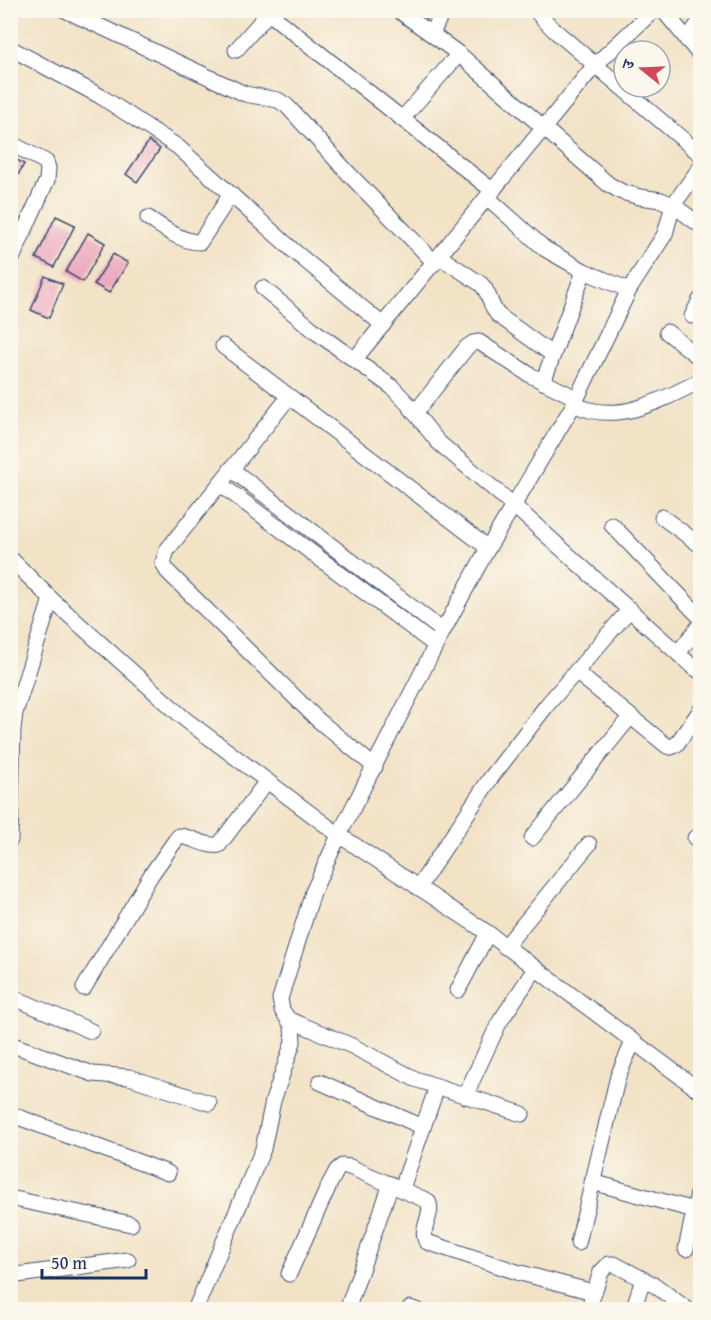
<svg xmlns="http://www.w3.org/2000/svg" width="711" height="1320" font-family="'Gentium Book Plus','Noto Serif Devanagari',serif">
	<rect width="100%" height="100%" fill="#fbf7ec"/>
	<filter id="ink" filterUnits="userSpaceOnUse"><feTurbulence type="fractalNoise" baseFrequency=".0167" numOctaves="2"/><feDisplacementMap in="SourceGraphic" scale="12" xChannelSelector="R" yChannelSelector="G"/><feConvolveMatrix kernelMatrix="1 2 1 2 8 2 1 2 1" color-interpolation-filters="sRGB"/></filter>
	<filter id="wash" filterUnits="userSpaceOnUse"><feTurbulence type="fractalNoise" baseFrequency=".008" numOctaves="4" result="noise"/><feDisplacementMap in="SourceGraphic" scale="24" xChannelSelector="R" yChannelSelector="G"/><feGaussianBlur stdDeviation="1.35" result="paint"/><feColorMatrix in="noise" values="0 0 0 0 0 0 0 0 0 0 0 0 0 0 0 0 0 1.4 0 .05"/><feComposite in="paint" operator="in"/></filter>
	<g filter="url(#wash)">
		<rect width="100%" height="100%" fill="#f2e2c6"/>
		<g id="blocks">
			<g fill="#edabc0">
				<polygon points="149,141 160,149 137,182 126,174"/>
				<polygon points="10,156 24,164 10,190"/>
				<polygon points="56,216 75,225 54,267 36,258"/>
				<polygon points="10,219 18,223 10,238"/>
				<polygon points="88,233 105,243 83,282 66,272"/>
				<polygon points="113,254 128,263 109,293 94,284"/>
				<polygon points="45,276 63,284 49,318 31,310"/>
			</g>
		</g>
	</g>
	<g filter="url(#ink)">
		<use href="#blocks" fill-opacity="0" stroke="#3b4a6e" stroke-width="1.5"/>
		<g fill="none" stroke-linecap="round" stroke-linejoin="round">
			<defs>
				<g id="street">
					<polyline points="65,10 245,94 278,100 287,106 349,174 435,263"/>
					<polyline points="398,10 459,54 608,184 622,192 640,197 661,200 673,205 700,225"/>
					<polyline points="535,10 553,29 700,154"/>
					<polyline points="663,10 700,55"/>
					<polyline points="269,13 493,191"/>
					<polyline points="432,34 443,10"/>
					<polyline points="687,40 700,21"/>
					<polyline points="10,48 100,96 178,147 295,252 383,325"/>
					<polyline points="236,50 271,10"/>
					<polyline points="402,119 459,54"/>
					<polyline points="10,143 46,162 48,168 47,180 10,263"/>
					<polyline points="488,198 545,249 584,271 629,290"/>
					<path d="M148,218C164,228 181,242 200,242L231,194"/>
					<path d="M440,257L481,284C491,294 489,305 498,315L553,355"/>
					<polyline points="263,288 316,332 392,387 408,404 438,442 513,505 693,667 700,671"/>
					<polyline points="692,316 700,300"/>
					<polyline points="667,332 700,358"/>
					<polyline points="223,346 488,548"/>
					<polyline points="354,360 595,65 654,10"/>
					<polyline points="543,382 584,271"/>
					<polyline points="289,397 167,550 163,563 167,571 176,580 318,720 375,767"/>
					<path d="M574,404C616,426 662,400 700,381"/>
					<polyline points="415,413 467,347 473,343 479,342 530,375 576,398"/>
					<polyline points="231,469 443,631"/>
					<polyline points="220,484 435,645"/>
					<polyline points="662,517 700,545"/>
					<polyline points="612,525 700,617"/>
					<polyline points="10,558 51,599 186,720 339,835 488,933 700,1091"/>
					<polyline points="678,653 700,625"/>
					<polyline points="576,672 667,746 671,747 676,745 700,711"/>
					<polyline points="532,838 630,717"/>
					<polyline points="695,838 700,840"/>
					<polyline points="10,840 13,729 15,713 51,599"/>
					<polyline points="418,888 490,779 547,705 630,609"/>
					<polyline points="505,947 589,844"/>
					<path d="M84,988L151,875L175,841L179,836C193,837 205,847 219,845L267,781"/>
					<polyline points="458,990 488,933"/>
					<polyline points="10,996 91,1031"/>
					<polyline points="290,1020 352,1046 415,1079 522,1114"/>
					<polyline points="10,1044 93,1074 129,1077 209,1103"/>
					<polyline points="320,1082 423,1127"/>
					<polyline points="465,1096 499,1023 535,969"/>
					<polyline points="10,1114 168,1173"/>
					<polyline points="592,1182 694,1210"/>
					<polyline points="402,1188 437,1087"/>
					<polyline points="10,1198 131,1224"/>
					<polyline points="578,1243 618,1076 633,1042"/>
					<polyline points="686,1249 700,1184"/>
					<path d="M289,1274L330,1183L337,1170L342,1166L350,1167L428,1201C435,1215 418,1230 427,1242L517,1272L593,1292"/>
					<polyline points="10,1276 128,1260"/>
					<polyline points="410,1308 416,1310"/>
					<polyline points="195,1310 263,1149 273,1101 293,1042 292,1025 282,1010 280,999 313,892 339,835 443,631 488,548 574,404 629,290 665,234 673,205 700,168"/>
					<polyline points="347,1310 391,1184"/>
					<polyline points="588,1310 601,1272 609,1264 614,1264 656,1286 688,1310"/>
					<polyline points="633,1310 643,1279"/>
				</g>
			</defs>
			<use href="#street" stroke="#3b4a6e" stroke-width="17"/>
			<use href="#street" stroke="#fff" stroke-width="15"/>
		</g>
	</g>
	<rect width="711" height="1320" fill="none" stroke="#fbf7ec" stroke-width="36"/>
	<g transform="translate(642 69) rotate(288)"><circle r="28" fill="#fbf7ec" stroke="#a1a7b3" stroke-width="1.5"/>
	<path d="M0-4.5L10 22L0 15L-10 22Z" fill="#d1495b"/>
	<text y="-9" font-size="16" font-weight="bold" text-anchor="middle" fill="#1b2f5e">उ</text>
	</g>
	<path d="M42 1269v9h104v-9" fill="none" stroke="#1b2f5e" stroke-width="3"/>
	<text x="51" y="1269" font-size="18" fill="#1b2f5e" stroke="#fbf7ec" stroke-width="4.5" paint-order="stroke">50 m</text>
</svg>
